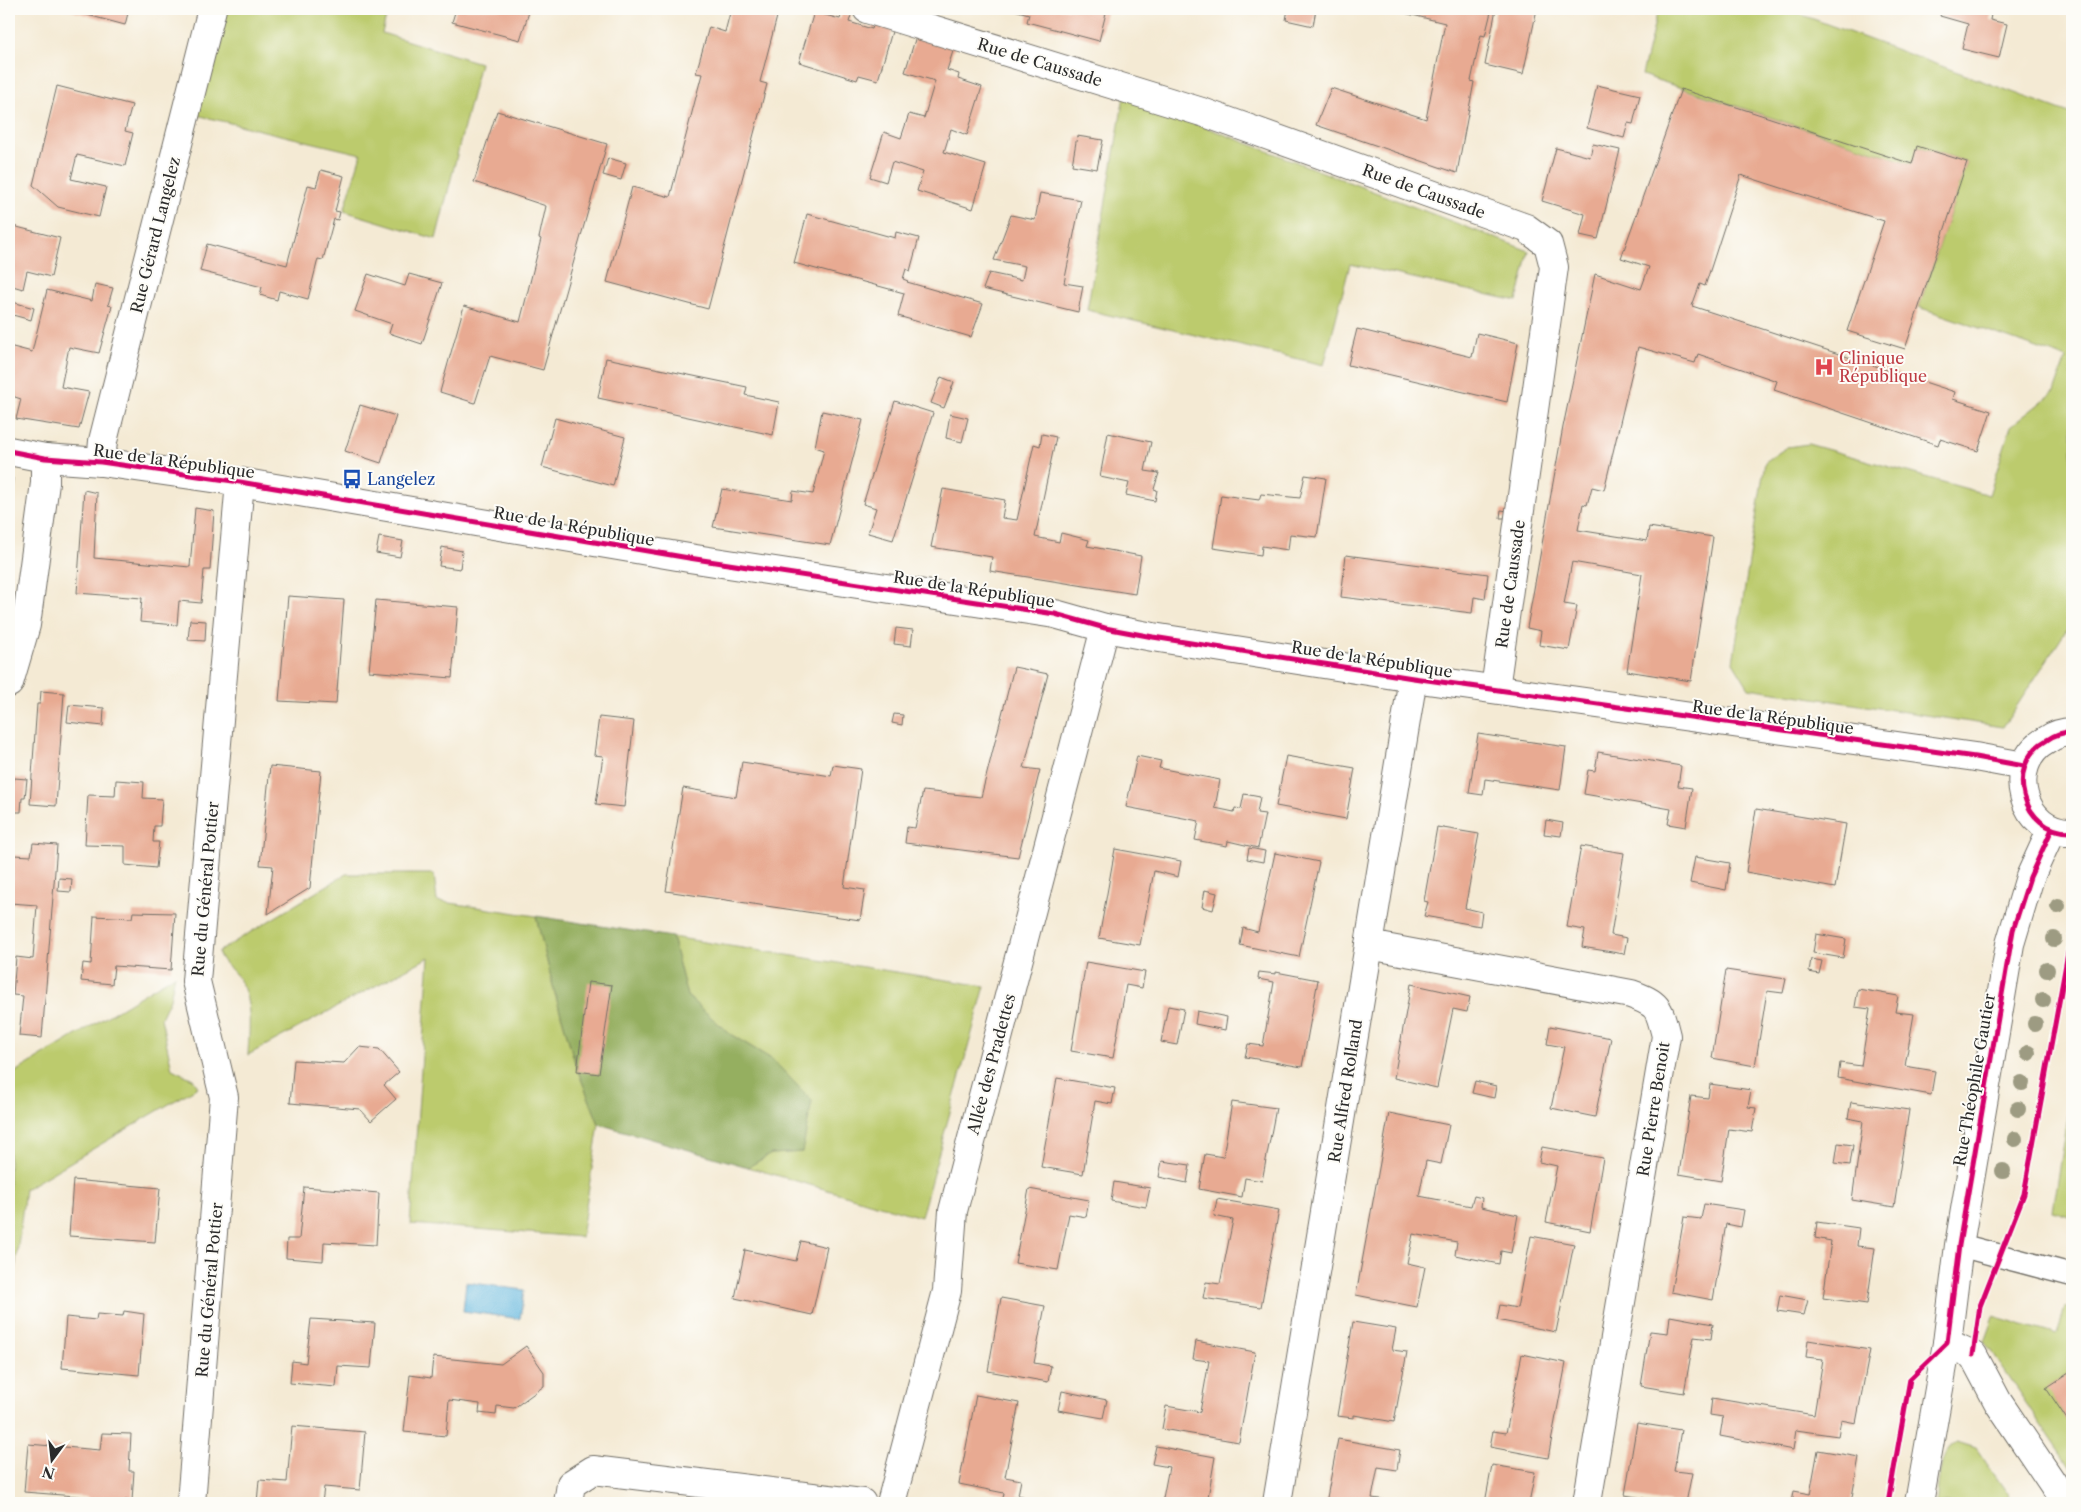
<svg xmlns="http://www.w3.org/2000/svg" width="2081" height="1512" font-family="'Libre Caslon Text',serif">
	<rect width="100%" height="100%" fill="#fdfcf7"/>
	<filter id="ink" filterUnits="userSpaceOnUse"><feTurbulence type="fractalNoise" baseFrequency=".02" numOctaves="2"/><feDisplacementMap in="SourceGraphic" scale="10" xChannelSelector="R" yChannelSelector="G"/><feConvolveMatrix kernelMatrix="1 2 1 2 8 2 1 2 1" color-interpolation-filters="sRGB"/></filter>
	<filter id="wash" filterUnits="userSpaceOnUse"><feTurbulence type="fractalNoise" baseFrequency=".0096" numOctaves="4" result="noise"/><feDisplacementMap in="SourceGraphic" scale="20" xChannelSelector="R" yChannelSelector="G"/><feGaussianBlur stdDeviation="1.12" result="paint"/><feColorMatrix in="noise" values="0 0 0 0 0 0 0 0 0 0 0 0 0 0 0 0 0 1.4 0 .05"/><feComposite in="paint" operator="in"/></filter>
	<g filter="url(#wash)">
		<rect width="100%" height="100%" fill="#f4ead4"/>
		<g fill="#bccb6d" stroke="#747b4c">
			<polygon points="221,9 388,9 382,33 480,63 436,239 344,211 361,154 192,114"/>
			<polygon points="1658,9 1786,9 2072,114 2072,592 2067,602 2072,613 2072,622 2003,727 1749,688 1733,662 1765,462 1787,447 1808,444 1989,495 2011,426 2054,392 2066,358 1919,307 1967,162 1918,146 1912,164 1642,75"/>
			<polygon points="1124,96 1529,251 1517,301 1350,264 1324,365 1087,310"/>
			<path d="M346,874H434L437,901L536,916L554,990L576,1066L599,1124L581,1237L410,1224L429,957L248,1055C249,1029 253,1002 239,979C231,966 224,967 218,952Z"/>
			<polygon points="672,937 985,986 921,1217 748,1167 771,1154 802,1152 773,1060 730,1034 687,996"/>
			<polygon points="175,975 170,999 161,1018 172,1069 193,1079 198,1087 25,1189 9,1320 9,1076"/>
			<polygon points="2072,1092 2072,1217 2053,1211"/>
			<polygon points="2065,1307 2072,1309 2072,1371 2047,1388 2072,1427 2072,1471 1984,1341 1993,1316 2057,1335"/>
			<path d="M1957,1442L1976,1448L2014,1503H1936C1939,1485 1938,1451 1957,1442Z"/>
		</g>
		<polygon fill="#95af60" stroke="#606d46" points="536,916 672,937 687,996 730,1034 773,1060 812,1101 802,1152 771,1154 748,1167 599,1124 576,1066 554,990"/>
		<polygon fill="#63b7df" stroke="#477185" points="466,1282 524,1290 520,1319 463,1311"/>
		<g id="blocks">
			<g fill="#e8aa92">
				<polygon points="65,9 129,9 125,25"/>
				<polygon points="456,9 530,9 520,40 452,22"/>
				<polygon points="731,9 779,9 760,82 767,84 708,309 607,282 632,187 670,197 702,74 696,73 709,27 725,32"/>
				<polygon points="1010,9 1107,9 1099,41 1027,22 1029,14"/>
				<polygon points="1288,9 1316,9 1313,26 1286,20"/>
				<polygon points="1388,9 1478,9 1491,12 1485,36 1481,35 1471,81 1474,82 1457,173 1316,125 1331,88 1426,119 1445,23"/>
				<polygon points="1496,9 1537,9 1523,74 1485,65"/>
				<polygon points="1942,9 1992,9 1990,20 2007,24 1999,58 1962,49 1968,24 1940,16"/>
				<polygon points="814,12 840,19 842,13 851,16 849,22 872,29 874,23 893,28 878,80 859,75 857,80 799,62"/>
				<polygon points="917,33 955,45 947,70 959,74 958,79 982,87 967,135 951,129 944,152 986,165 973,209 917,191 923,172 892,162 886,182 870,177 884,132 901,138 909,114 924,118 935,81 905,72"/>
				<polygon points="1597,85 1640,95 1633,124 1628,123 1624,138 1587,128"/>
				<polygon points="57,86 132,105 125,131 133,133 125,166 77,155 71,179 106,187 99,217 58,207 33,185"/>
				<polygon points="1681,89 1912,164 1917,146 1967,162 1905,349 1847,331 1884,221 1741,175 1705,286 1700,284 1692,306 1955,392 1953,399 1991,411 1978,451 1940,439 1938,445 1774,390 1777,381 1698,354 1695,363 1638,347 1604,490 1592,487 1587,505 1583,504 1578,530 1647,541 1649,527 1713,537 1691,681 1627,671 1642,574 1572,562 1564,604 1577,606 1569,650 1539,645 1541,631 1527,628 1563,427 1595,274 1641,289 1649,267 1621,258"/>
				<polygon points="497,111 607,144 543,370 490,356 475,403 440,392 464,306 520,322 541,239 539,238 546,206 474,182"/>
				<polygon points="1077,136 1103,140 1097,169 1072,165"/>
				<polygon points="1593,144 1620,150 1598,239 1580,235 1585,214 1542,201 1556,148 1590,157"/>
				<polygon points="608,158 626,163 621,180 603,175"/>
				<polygon points="321,170 344,176 335,211 340,212 338,220 334,219 323,260 318,259 308,299 279,291 277,300 260,295 262,287 200,271 207,244 287,265 308,185 316,187"/>
				<polygon points="1040,193 1081,200 1064,283 1083,286 1078,312 983,289 989,273 1022,280 1025,266 994,260 1011,215 1035,220"/>
				<polygon points="807,214 895,238 896,232 919,238 910,271 906,269 903,279 908,281 907,282 983,304 971,337 898,316 904,293 794,263"/>
				<polygon points="9,225 60,238 51,277 27,271 23,289 9,285"/>
				<polygon points="368,274 405,286 409,274 442,283 422,344 389,333 392,324 355,311"/>
				<polygon points="95,284 113,288 108,305 112,306 99,353 69,347 61,387 89,392 79,429 16,419 21,399 9,395 9,346 32,352 47,290 92,301"/>
				<polygon points="9,301 34,308 31,320 9,314"/>
				<polygon points="1357,329 1472,357 1477,333 1518,343 1507,402 1348,365"/>
				<polygon points="606,358 747,387 745,395 779,402 773,435 598,398"/>
				<polygon points="941,377 954,382 944,408 931,403"/>
				<polygon points="895,401 933,413 893,540 868,533 876,508 863,504"/>
				<polygon points="360,405 396,416 381,463 345,451"/>
				<polygon points="822,411 863,420 830,545 713,527 722,489 792,500 793,491 813,494 824,450 815,447"/>
				<polygon points="950,414 968,418 962,442 946,438"/>
				<polygon points="555,418 625,437 613,486 542,467"/>
				<polygon points="1108,433 1151,442 1145,471 1159,473 1154,489 1157,490 1155,501 1126,495 1129,483 1100,477"/>
				<polygon points="1042,434 1056,437 1035,537 1059,542 1061,533 1089,540 1087,546 1141,556 1135,594 990,571 992,557 931,547 943,489 1005,500 1002,518 1017,520 1034,444 1040,446"/>
				<polygon points="1305,475 1326,478 1317,537 1290,534 1288,550 1262,546 1261,555 1213,548 1221,495 1259,500 1261,494 1300,498"/>
				<polygon points="9,477 13,478 10,521 9,521"/>
				<polygon points="84,490 97,493 94,558 190,567 195,508 214,511 210,570 204,570 201,603 179,601 177,625 140,622 142,598 77,593"/>
				<polygon points="1501,510 1508,511 1507,518 1500,518"/>
				<polygon points="379,537 403,541 400,557 376,553"/>
				<polygon points="442,547 462,551 460,569 439,566"/>
				<polygon points="1346,555 1488,574 1485,599 1474,597 1472,613 1341,597"/>
				<polygon points="288,596 344,600 336,704 279,701"/>
				<polygon points="376,600 458,607 452,678 369,671"/>
				<polygon points="190,620 206,621 205,641 188,640"/>
				<polygon points="896,628 913,630 911,646 894,644"/>
				<polygon points="1014,667 1048,674 1024,768 1040,770 1018,857 905,843 907,827 915,828 923,791 981,797"/>
				<polygon points="41,691 64,693 56,806 30,804 37,704 40,704"/>
				<polygon points="69,705 104,708 103,726 67,722"/>
				<polygon points="894,714 903,715 902,725 892,723"/>
				<polygon points="599,717 634,721 624,807 596,804 603,756 594,755"/>
				<polygon points="1478,734 1566,747 1560,790 1485,779 1483,795 1469,793"/>
				<polygon points="1598,752 1681,766 1678,786 1692,788 1686,827 1668,824 1671,809 1584,794 1588,770 1595,771"/>
				<polygon points="1137,756 1161,761 1159,768 1220,780 1215,808 1234,812 1235,808 1241,809 1244,794 1260,797 1257,813 1265,814 1258,848 1228,841 1227,846 1195,840 1199,821 1126,807"/>
				<polygon points="1286,756 1355,768 1346,819 1276,806"/>
				<polygon points="742,762 831,776 833,765 861,769 844,887 865,890 860,920 666,891 683,788 736,797"/>
				<polygon points="270,766 321,771 310,888 268,914 273,866 260,865"/>
				<polygon points="14,778 27,779 25,798 22,798 21,812 11,812"/>
				<polygon points="116,780 144,782 143,798 162,799 160,826 154,826 153,842 159,842 156,868 125,865 125,846 85,845 88,795 115,796"/>
				<polygon points="1756,809 1846,824 1835,888 1746,872"/>
				<polygon points="1546,820 1563,823 1561,836 1544,834"/>
				<polygon points="1437,827 1479,834 1465,908 1482,912 1480,926 1424,916 1428,902 1424,901"/>
				<polygon points="33,843 57,845 42,1038 19,1036 23,996 13,995 16,957 33,959 37,905 10,903 14,855 31,856"/>
				<polygon points="1581,846 1624,853 1611,935 1627,938 1624,954 1582,947 1585,930 1567,927"/>
				<polygon points="1249,848 1265,851 1263,862 1247,859"/>
				<polygon points="1115,849 1181,861 1178,877 1154,871 1140,945 1099,938"/>
				<polygon points="1275,853 1319,862 1299,957 1240,945 1243,928 1258,932"/>
				<polygon points="1695,857 1730,863 1726,890 1690,883"/>
				<polygon points="59,878 72,879 71,892 58,891"/>
				<polygon points="1205,890 1217,893 1213,910 1202,907"/>
				<polygon points="133,912 175,913 171,970 114,966 112,984 81,981 83,963 91,964 94,916 132,918"/>
				<polygon points="1816,934 1846,939 1843,958 1813,953"/>
				<polygon points="1811,959 1822,961 1819,974 1809,972"/>
				<polygon points="1086,962 1145,972 1142,988 1126,985 1113,1058 1071,1051"/>
				<polygon points="1726,970 1786,979 1783,993 1767,991 1755,1066 1712,1058"/>
				<polygon points="1259,972 1276,974 1276,972 1318,980 1302,1067 1245,1057 1248,1044 1263,1046 1274,982 1258,979"/>
				<polygon points="588,982 612,985 599,1074 577,1071"/>
				<polygon points="1411,984 1470,997 1467,1012 1453,1009 1437,1088 1394,1078"/>
				<polygon points="1858,989 1898,996 1895,1012 1914,1014 1905,1066 1935,1071 1931,1095 1838,1078 1840,1063 1861,1066 1870,1009 1855,1007"/>
				<polygon points="1168,1006 1184,1009 1177,1045 1161,1042"/>
				<polygon points="1197,1011 1227,1017 1225,1030 1195,1024"/>
				<polygon points="1550,1026 1611,1038 1595,1117 1551,1108 1564,1047 1547,1044"/>
				<polygon points="359,1047 379,1049 399,1072 384,1085 396,1099 371,1121 360,1109 290,1103 294,1060 344,1063"/>
				<polygon points="1057,1078 1115,1088 1112,1104 1095,1101 1083,1174 1041,1167"/>
				<polygon points="1475,1081 1496,1086 1494,1098 1472,1093"/>
				<polygon points="1710,1084 1751,1090 1748,1107 1756,1108 1752,1132 1729,1129 1721,1181 1679,1174 1691,1096 1708,1098"/>
				<polygon points="1232,1102 1276,1108 1262,1181 1245,1178 1242,1197 1199,1189 1205,1154 1223,1157"/>
				<polygon points="1851,1102 1909,1110 1894,1207 1852,1200 1863,1121 1848,1118"/>
				<polygon points="1389,1113 1449,1125 1441,1164 1426,1161 1419,1196 1471,1206 1474,1196 1482,1198 1481,1207 1518,1215 1511,1253 1501,1251 1499,1264 1455,1255 1457,1242 1413,1234 1407,1263 1425,1267 1417,1307 1356,1295"/>
				<polygon points="1838,1143 1853,1145 1850,1165 1835,1163"/>
				<polygon points="1542,1147 1603,1158 1590,1231 1546,1222 1557,1166 1539,1162"/>
				<polygon points="1162,1161 1190,1165 1187,1183 1159,1177"/>
				<polygon points="73,1180 160,1188 155,1242 69,1236"/>
				<polygon points="1114,1182 1150,1188 1146,1207 1111,1201"/>
				<polygon points="304,1187 379,1193 376,1245 324,1242 323,1261 286,1258 287,1239 299,1239"/>
				<polygon points="1029,1189 1089,1200 1086,1217 1069,1214 1058,1270 1015,1263"/>
				<polygon points="1217,1199 1279,1210 1261,1307 1203,1298 1206,1282 1220,1284 1233,1220 1214,1216"/>
				<polygon points="1704,1204 1744,1210 1741,1227 1726,1224 1713,1300 1671,1292 1684,1217 1701,1219"/>
				<polygon points="1817,1222 1859,1228 1857,1246 1875,1248 1867,1304 1823,1298 1831,1241 1815,1238"/>
				<polygon points="1531,1236 1574,1244 1556,1332 1497,1320 1500,1305 1517,1308"/>
				<polygon points="801,1241 827,1247 812,1315 735,1298 745,1250 796,1261"/>
				<polygon points="1780,1295 1808,1300 1804,1315 1777,1311"/>
				<polygon points="1001,1298 1045,1306 1034,1363 1051,1366 1048,1382 988,1371"/>
				<polygon points="124,1311 144,1314 139,1375 62,1368 66,1317 96,1320 97,1314 123,1316"/>
				<polygon points="1670,1316 1713,1324 1711,1339 1694,1337 1684,1393 1641,1386 1650,1331 1668,1333"/>
				<polygon points="311,1319 375,1323 371,1368 338,1366 336,1387 290,1383 292,1361 306,1363"/>
				<polygon points="1353,1322 1396,1329 1392,1350 1407,1352 1394,1422 1354,1415 1354,1418 1337,1416"/>
				<polygon points="1808,1340 1870,1350 1856,1423 1841,1420 1838,1436 1796,1430 1793,1450 1720,1436 1723,1417 1710,1415 1712,1398 1814,1415 1823,1359 1806,1357"/>
				<polygon points="1196,1341 1255,1352 1239,1442 1162,1429 1166,1406 1200,1412 1209,1361 1193,1359"/>
				<polygon points="526,1346 544,1372 544,1386 514,1408 497,1406 496,1415 479,1413 480,1404 449,1400 446,1436 404,1432 410,1375 431,1378 433,1357 501,1364"/>
				<polygon points="1522,1354 1566,1363 1548,1458 1490,1447 1493,1431 1506,1433"/>
				<polygon points="2072,1371 2072,1427 2046,1388"/>
				<polygon points="1062,1391 1107,1400 1103,1418 1058,1410"/>
				<polygon points="976,1395 1019,1403 1005,1477 1021,1480 1018,1495 1030,1498 1029,1503 1002,1503 1004,1493 959,1484"/>
				<polygon points="1637,1423 1681,1430 1674,1471 1692,1473 1686,1503 1671,1503 1625,1495"/>
				<polygon points="292,1426 365,1432 360,1490 324,1487 322,1503 257,1503 259,1480 287,1482"/>
				<polygon points="102,1433 131,1434 129,1471 134,1471 132,1501 125,1500 125,1503 88,1503 88,1497 24,1492 28,1444 100,1450"/>
				<polygon points="1338,1439 1400,1450 1397,1470 1378,1467 1372,1498 1394,1501 1393,1503 1326,1503"/>
				<polygon points="1156,1446 1215,1457 1207,1503 1162,1503 1169,1467 1152,1464"/>
				<polygon points="1818,1450 1859,1457 1851,1503 1792,1503 1794,1491 1810,1494"/>
				<polygon points="1492,1465 1535,1472 1529,1503 1485,1503"/>
			</g>
		</g>
	</g>
	<g filter="url(#ink)">
		<use href="#blocks" fill-opacity="0" stroke="#716e66" stroke-width="1"/>
		<g fill="none" stroke-linecap="round" stroke-linejoin="round">
			<defs>
				<polyline id="service" points="1959,1245 2072,1275"/>
				<g id="minor">
					<polyline points="867,9 1205,113 1526,228 1548,244 1554,267 1495,689"/>
					<polyline points="101,462 103,441 212,9"/>
					<polyline points="9,683 26,625 45,483 45,458"/>
					<path d="M1369,945L1631,994C1659,1004 1659,1008 1666,1036L1587,1503"/>
					<polyline points="1947,1343 1973,1355 1998,1402 2066,1503"/>
					<polyline points="191,1503 224,1097 196,981 240,482"/>
					<polyline points="568,1503 571,1484 593,1470 862,1503"/>
					<polyline points="891,1503 947,1291 953,1211 1105,628"/>
					<polyline points="1277,1503 1413,678"/>
					<polyline points="1919,1503 1947,1343 1959,1245 2010,944 2030,877 2052,829"/>
				</g>
				<g id="tertiary">
					<polyline points="9,451 45,458 101,462 240,482 689,558 1055,614 1105,628 1153,637 1413,678 1975,757 2024,766"/>
					<path d="M2072,732C2063,732 2054,735 2047,740C2003,764 2022,834 2072,832"/>
				</g>
			</defs>
			<use href="#service" stroke="#716e66" stroke-width="25"/>
			<use href="#minor" stroke="#716e66" stroke-width="30"/>
			<use href="#tertiary" stroke="#716e66" stroke-width="30"/>
			<use href="#service" stroke="#fff" stroke-width="22"/>
			<use href="#minor" stroke="#fff" stroke-width="28"/>
			<use href="#tertiary" stroke="#fff" stroke-width="28"/>
			<defs>
				<g id="cycleway">
					<polyline points="9,451 45,458 101,462 240,482 689,558 1055,614 1105,628 1153,637 1413,678 1975,757 2024,766"/>
					<path d="M2072,732C2063,732 2054,735 2047,740C2003,764 2022,834 2072,832"/>
					<polyline points="1973,1355 1980,1306 2024,1194 2072,931"/>
					<polyline points="1888,1503 1910,1379 1947,1343 1959,1245 2013,930 2030,877 2052,829"/>
				</g>
			</defs>
			<use href="#cycleway" stroke="#fdfcf7" stroke-width="8"/>
			<use href="#cycleway" stroke="#d6006c" stroke-width="5"/>
		</g>
		<g fill="#9d9b82">
			<circle cx="2058" cy="906" r="8"/>
			<circle cx="2054" cy="939" r="8"/>
			<circle cx="2047" cy="970" r="8"/>
			<circle cx="2043" cy="1000" r="8"/>
			<circle cx="2035" cy="1024" r="8"/>
			<circle cx="2028" cy="1053" r="8"/>
			<circle cx="2022" cy="1083" r="8"/>
			<circle cx="2018" cy="1109" r="8"/>
			<circle cx="2015" cy="1139" r="8"/>
			<circle cx="2003" cy="1171" r="8"/>
		</g>
	</g>
	<defs>
		<symbol id="hospital-bare" viewBox="-9 -9 18 18"><path d="M-5-5h3v3.5h4V-5h3V5h-3V1.5h-4V5h-3Z" fill="#e0444e" stroke="#fdfcf7" stroke-width="2.5" paint-order="stroke"/></symbol>
		<symbol id="bus-bare" viewBox="-9 -9 18 18"><path d="M-5-6H5V4H4V6H2V4H-2V6H-4V4H-5ZM-3.5-4V0h7V-4ZM-3.5 1.2v1.5H-2V1.2ZM2 1.2v1.5H3.5V1.2Z" fill="#1a4fb4" stroke="#fdfcf7" stroke-width="2.5" paint-order="stroke"/></symbol>
	</defs>
	<g fill-rule="evenodd">
		<use href="#hospital-bare" x="1810" y="353" width="28" height="28"/>
		<use href="#bus-bare" x="338" y="465" width="28" height="28"/>
	</g>
	<g text-anchor="middle" dominant-baseline="central" stroke-width="4" stroke-linejoin="round" paint-order="stroke">
		<g font-size="16" fill="#2b2b2b" stroke="#fdfcf7">
			<text transform="translate(1040 62) rotate(17)">Rue de Caussade</text>
			<text transform="translate(1424 191) rotate(20)">Rue de Caussade</text>
			<text transform="translate(155 235) rotate(-76)">Rue Gérard Langelez</text>
			<text transform="translate(174 461) rotate(8)">Rue de la République</text>
			<text transform="translate(574 526) rotate(10)">Rue de la République</text>
			<text transform="translate(1510 584) rotate(-82)">Rue de Caussade</text>
			<text transform="translate(974 589) rotate(9)">Rue de la République</text>
			<text transform="translate(1372 659) rotate(9)">Rue de la République</text>
			<text transform="translate(1773 717) rotate(8)">Rue de la République</text>
			<text transform="translate(205 889) rotate(-85)">Rue du Général Pottier</text>
			<text transform="translate(991 1064) rotate(-75)">Allée des Pradettes</text>
			<text transform="translate(1974 1080) rotate(-80)">Rue Théophile Gautier</text>
			<text transform="translate(1345 1091) rotate(-81)">Rue Alfred Rolland</text>
			<text transform="translate(1653 1109) rotate(-81)">Rue Pierre Benoit</text>
			<text transform="translate(209 1290) rotate(-85)">Rue du Général Pottier</text>
		</g>
		<g font-size="16" fill="#be3a42" stroke="#fdfcf7" text-anchor="start">
			<text x="1839" y="358">Clinique<tspan x="1839" dy="18">République</tspan></text>
		</g>
		<g font-size="16" fill="#164399" stroke="#fdfcf7" text-anchor="start">
			<text x="367" y="479">Langelez</text>
		</g>
	</g>
	<rect width="2081" height="1512" fill="none" stroke="#fdfcf7" stroke-width="30"/>
	<g transform="translate(52 1460) rotate(195)" stroke="#fdfcf7" stroke-width="4" paint-order="stroke">
	<path d="M0-4L9 19L0 12L-9 19Z" fill="#2b2b2b"/>
	<text y="-8" font-size="14" font-weight="bold" text-anchor="middle" fill="#2b2b2b">N</text>
	</g>
</svg>
